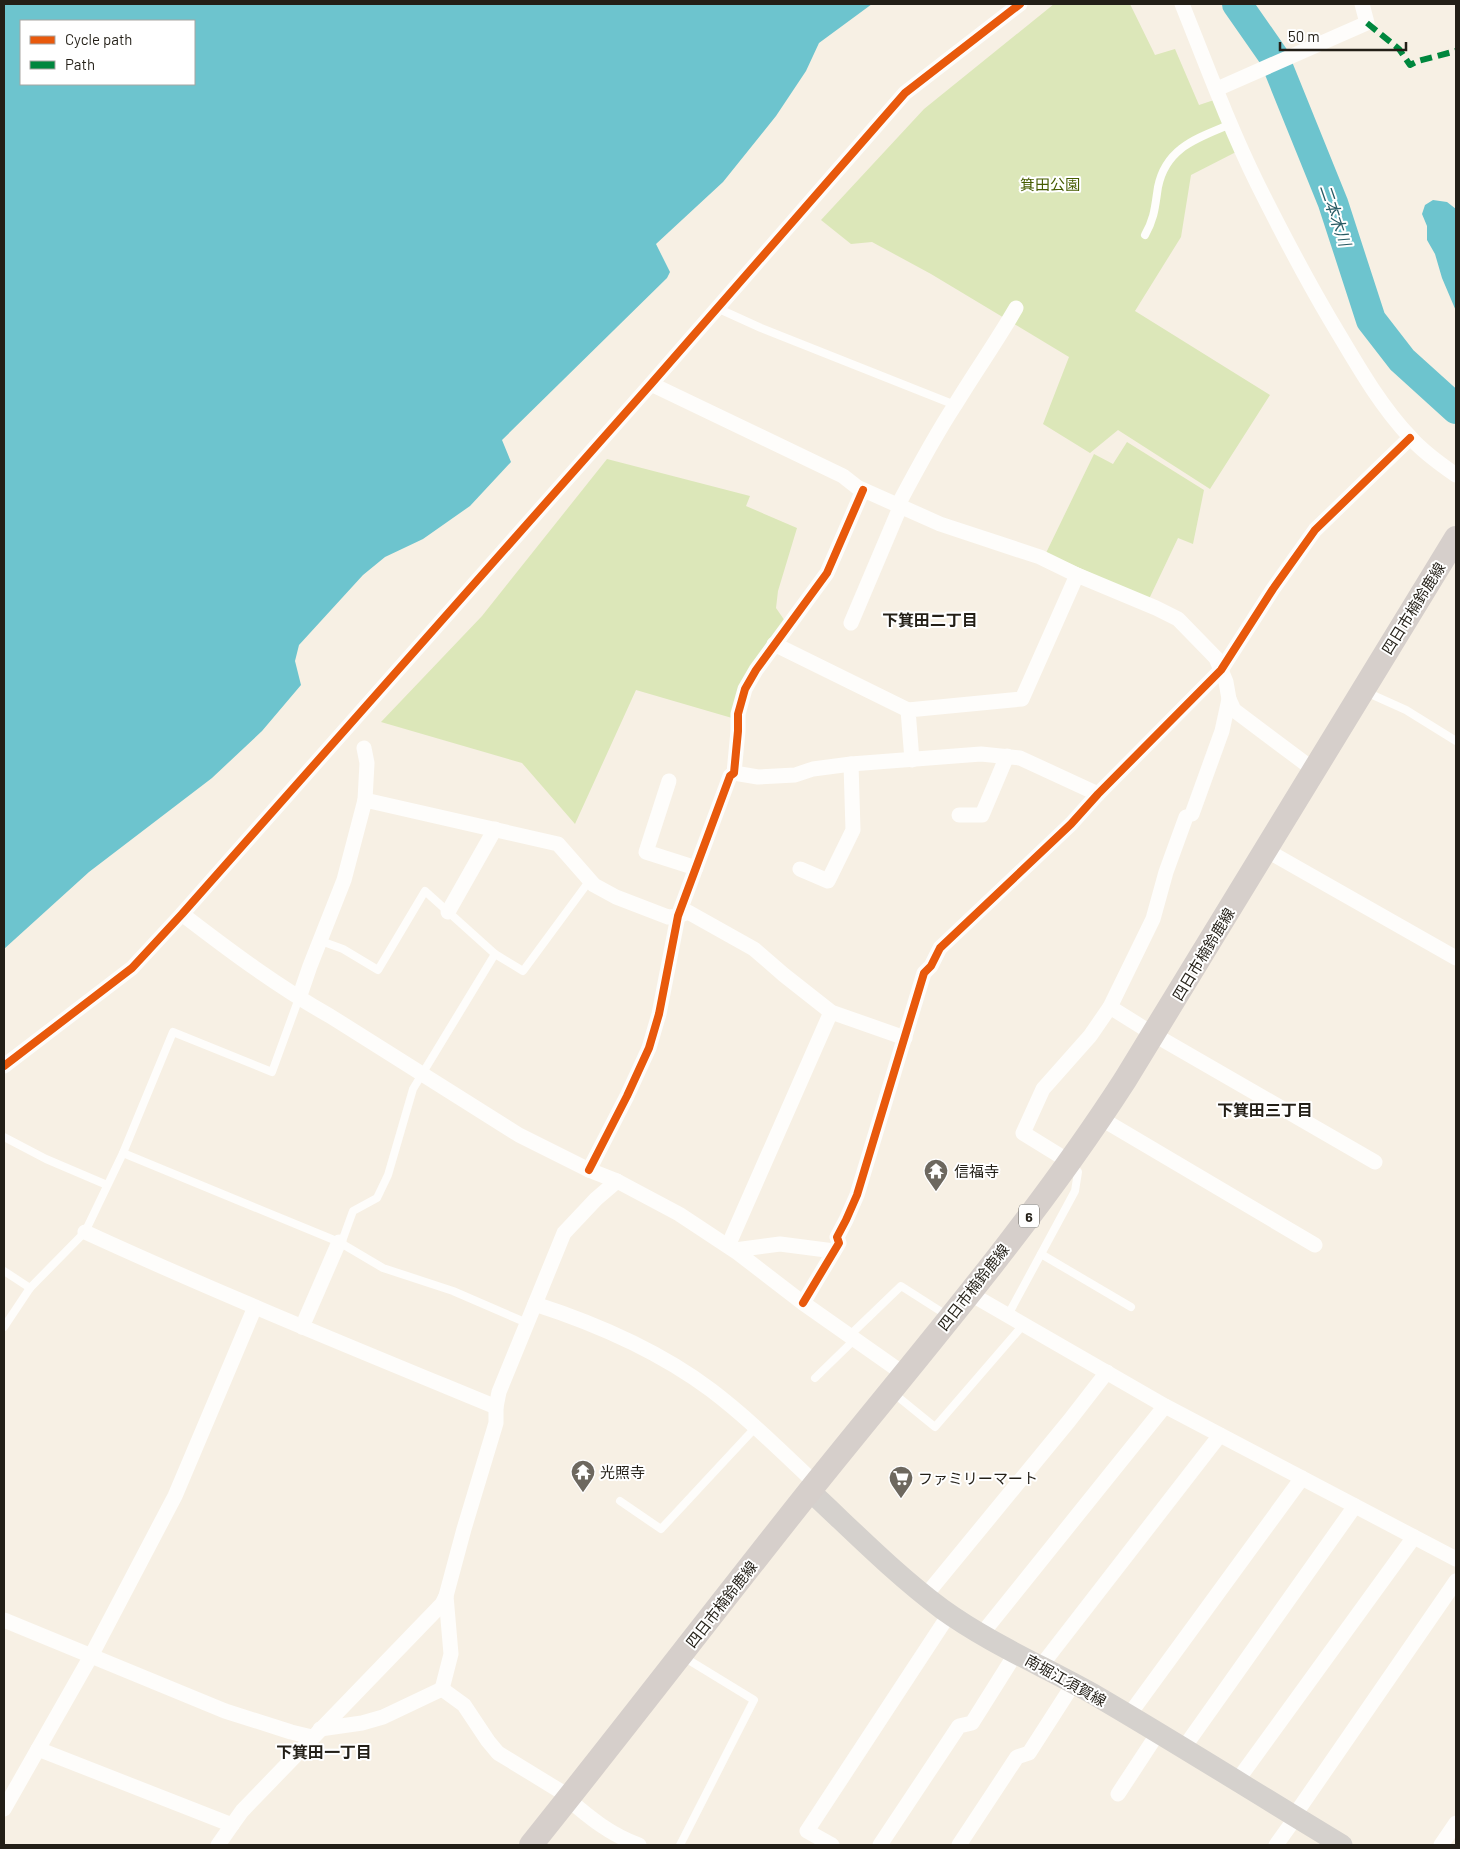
<svg xmlns="http://www.w3.org/2000/svg" width="1460" height="1849" font-family="Barlow,'Noto Sans JP',sans-serif">
	<rect width="100%" height="100%" fill="#f7f0e4"/>
	<g fill="#dce7b9">
		<polygon points="1054,4 1130,4 1155,55 1175,49 1199,105 1214,100 1236,152 1191,175 1181,237 1135,311 1270,395 1210,489 1118,430 1090,453 1043,424 1069,357 931,274 872,242 851,244 821,220 924,109"/>
		<polygon points="1127,442 1204,490 1193,544 1178,538 1149,599 1046,553 1094,454 1113,464"/>
		<polygon points="607,459 750,496 746,506 797,528 778,591 776,608 785,621 732,718 636,690 575,824 522,763 381,722 482,616"/>
	</g>
	<g fill="#6dc4ce" fill-rule="evenodd">
		<path d="M4,4H872L819,43L806,71L776,116L723,182L656,244L670,272L667,278L502,440L511,462L470,506L423,539L385,557L363,575L299,645L295,661L301,685L262,731L212,778L89,872L4,949ZM21,21H194V84H21Z"/>
		<polygon points="1433,200 1447,202 1456,209 1456,311 1442,278 1435,254 1427,240 1427,226 1422,214 1425,205"/>
	</g>
	<g fill="none" stroke-linecap="round" stroke-linejoin="round">
		<polyline stroke="#6dc4ce" stroke-width="30" points="1237,4 1274,57 1333,203 1371,320 1402,360 1456,409"/>
		<g stroke="#fefdfb" stroke-width="8">
			<path d="M1145,235C1155,217 1155,206 1158,187C1166,147 1198,138 1231,124"/>
			<polyline points="717,308 761,328 955,405"/>
			<polyline points="1366,692 1406,710 1456,741"/>
			<polyline points="321,941 343,949 378,970 425,891 495,954 523,971 590,880"/>
			<polyline points="4,1137 46,1159 107,1185"/>
			<polyline points="123,1153 339,1242 383,1268 453,1291 527,1323"/>
			<polyline points="341,1244 353,1211 377,1198 388,1175 413,1089 495,954"/>
			<polyline points="1041,1254 1131,1307"/>
			<polyline points="4,1271 30,1288"/>
			<polyline points="1008,1315 1075,1191 1078,1172 1072,1164"/>
			<polyline points="4,1327 30,1288 85,1232 123,1153 173,1032 272,1072 299,998"/>
			<polyline points="849,1336 901,1286 948,1316"/>
			<polyline points="815,1378 854,1340"/>
			<polyline points="892,1392 935,1427 1024,1324"/>
			<polyline points="620,1501 661,1529 755,1428"/>
			<polyline points="680,1845 754,1700 682,1656"/>
		</g>
		<g stroke="#fefdfb" stroke-width="15">
			<path d="M1182,4C1206,64 1229,126 1258,185C1281,231 1305,277 1331,321C1355,361 1378,403 1410,437C1423,452 1440,464 1456,475"/>
			<polyline points="1217,89 1367,23 1362,4"/>
			<polyline points="651,384 843,476 857,487 940,524 1040,557 1077,575 1156,608 1178,619 1216,658 1226,682 1229,699 1234,710 1314,770"/>
			<path d="M898,505C916,471 934,437 955,405C975,372 997,341 1016,308"/>
			<polyline points="851,623 901,505"/>
			<polyline points="774,644 908,710"/>
			<polyline points="364,748 367,763 365,800"/>
			<polyline points="912,760 908,710 1022,699 1077,575"/>
			<polyline points="734,773 758,777 795,775 813,769 851,764 981,754 1020,758 1098,794"/>
			<polyline points="669,781 646,852 696,868"/>
			<polyline points="1192,814 1222,731 1229,699"/>
			<polyline points="959,815 982,815 1007,756"/>
			<polyline points="1266,850 1456,958"/>
			<polyline points="800,869 828,881 853,830 851,764"/>
			<polyline points="448,912 495,829"/>
			<path d="M182,914C230,951 277,986 330,1016L519,1135L589,1170L617,1181L679,1214L738,1253L803,1303L904,1374"/>
			<polyline points="299,998 310,966 344,880 365,800 558,844 594,885 616,897 668,917 678,916 688,912 754,949 784,975 831,1012 905,1038"/>
			<polyline points="1110,1007 1153,1034 1375,1162"/>
			<polyline points="4,1066 132,968 182,914 651,384 905,93 1020,4"/>
			<polyline points="1100,1118 1315,1245"/>
			<polyline points="1070,1162 1023,1133 1043,1089 1090,1036 1110,1007 1153,919 1166,872 1186,817"/>
			<polyline points="589,1170 627,1096 649,1048 659,1014 678,916 730,776 734,773 738,731 738,714 745,689 756,670 827,573 863,490"/>
			<path d="M85,1232C220,1294 358,1350 496,1407"/>
			<polyline points="728,1246 831,1012"/>
			<polyline points="735,1250 780,1244 834,1251"/>
			<polyline points="969,1293 1165,1406 1456,1559"/>
			<polyline points="803,1303 839,1243 837,1237 846,1220 857,1195 924,973 931,966 940,948 1071,824 1098,794 1221,670 1273,589 1315,530 1410,438"/>
			<path d="M535,1304C597,1324 659,1351 711,1390C748,1418 782,1452 816,1484"/>
			<polyline points="302,1327 339,1242"/>
			<polyline points="926,1595 1069,1421 1107,1372"/>
			<polyline points="4,1620 225,1711 291,1732 312,1737"/>
			<polyline points="981,1635 1165,1406"/>
			<polyline points="1041,1666 1220,1435"/>
			<polyline points="442,1689 451,1654 446,1596 464,1529 496,1423 496,1407 499,1392 564,1233 596,1199 617,1181"/>
			<polyline points="442,1689 464,1705 488,1741 498,1753 570,1797"/>
			<polyline points="1129,1715 1302,1478"/>
			<polyline points="320,1729 362,1723 383,1717 442,1689"/>
			<polyline points="38,1749 232,1825 218,1845"/>
			<polyline points="1183,1749 1355,1506"/>
			<polyline points="1237,1781 1414,1537"/>
			<polyline points="1118,1794 1158,1733"/>
			<path d="M568,1799C590,1818 611,1835 639,1845"/>
			<polyline points="4,1809 91,1656 175,1496 255,1307"/>
			<polyline points="1294,1816 1456,1581"/>
			<polyline points="232,1825 242,1811 442,1604 446,1596"/>
			<polyline points="832,1845 807,1831 950,1613"/>
			<polyline points="880,1845 959,1726 972,1723 1016,1653"/>
			<polyline points="959,1845 1017,1757 1029,1753 1074,1683"/>
			<polyline points="1276,1845 1296,1817"/>
			<polyline points="1441,1845 1456,1823"/>
		</g>
		<path stroke="#d5d1cd" stroke-width="21" d="M810,1491C853,1531 895,1574 942,1609C989,1643 1043,1666 1093,1694C1177,1743 1259,1795 1342,1845"/>
		<path stroke="#d6cfcb" stroke-width="24" d="M531,1845C624,1729 715,1610 808,1493C916,1358 1031,1226 1125,1080L1456,538"/>
		<polyline stroke="#00873e" stroke-width="6" stroke-dasharray="12 6" stroke-linecap="butt" points="1367,23 1399,49 1410,65 1418,61 1456,51"/>
		<defs>
			<g id="cycleway">
				<polyline points="4,1066 132,968 182,914 651,384 905,93 1020,4"/>
				<polyline points="589,1170 627,1096 649,1048 659,1014 678,916 730,776 734,773 738,731 738,714 745,689 756,670 827,573 863,490"/>
				<polyline points="803,1303 839,1243 837,1237 846,1220 857,1195 924,973 931,966 940,948 1071,824 1098,794 1221,670 1273,589 1315,530 1410,438"/>
			</g>
		</defs>
		<use href="#cycleway" stroke="#fff" stroke-width="11"/>
		<use href="#cycleway" stroke="#e8590c" stroke-width="8"/>
	</g>
	<defs>
		<symbol id="temple-pin" viewBox="-11 -11 22 30"><path d="M0 17L-7.5 6A9.5 9.5 0 1 1 7.5 6Z" fill="#6d685f" stroke="#fff"/><path d="M0-6L5-2H3V0L6.5 2.5H4V6H1.5V3h-3V6H-4V2.5H-6.5L-3 0V-2H-5Z" fill="#fff"/></symbol>
		<symbol id="supermarket-pin" viewBox="-11 -11 22 30"><path d="M0 17L-7.5 6A9.5 9.5 0 1 1 7.5 6Z" fill="#6d685f" stroke="#fff"/><path d="M-6-5.5h2.5l.6 2H6L4.5 2H-2.5L-4.4-4H-6ZM-1.5 3.2a1.3 1.3 0 1 0 .1 0ZM3 3.2a1.3 1.3 0 1 0 .1 0Z" fill="#fff"/></symbol>
	</defs>
	<g fill-rule="evenodd">
		<use href="#temple-pin" x="922" y="1157" width="28" height="38"/>
		<use href="#temple-pin" x="569" y="1458" width="28" height="38"/>
		<use href="#supermarket-pin" x="887" y="1464" width="28" height="38"/>
	</g>
	<g text-anchor="middle" dominant-baseline="central" stroke-width="4" stroke-linejoin="round" paint-order="stroke">
		<rect fill="#fff" stroke="#65625d" stroke-width="1" x="1019" y="1204.5" width="20" height="23" rx="4"/>
		<g font-size="14" font-weight="bold" fill="#231f17">
			<text x="1029" y="1216">6</text>
		</g>
		<g font-size="15" fill="#465c00" stroke="#fff">
			<text x="1050" y="184">箕田公園</text>
		</g>
		<g font-size="15" fill="#231f17" stroke="#fff">
			<text transform="translate(1413 608) rotate(-58)">四日市楠鈴鹿線</text>
			<text transform="translate(1203 954) rotate(-59)">四日市楠鈴鹿線</text>
			<text transform="translate(973 1287) rotate(-52)">四日市楠鈴鹿線</text>
			<text transform="translate(721 1604) rotate(-52)">四日市楠鈴鹿線</text>
			<text transform="translate(1066 1680) rotate(29)">南堀江須賀線</text>
		</g>
		<g font-size="15" fill="#231f17" stroke="#fff" text-anchor="start">
			<text x="954" y="1171">信福寺</text>
			<text x="600" y="1472">光照寺</text>
			<text x="918" y="1478">ファミリーマート</text>
		</g>
		<g font-size="16" font-style="italic" fill="#295b64" stroke="#fff">
			<text transform="translate(1336 215) rotate(71)">二本木川</text>
		</g>
		<g font-size="16" font-weight="bold" fill="#231f17" stroke="#fff">
			<text x="930" y="619">下箕田二丁目</text>
			<text x="1265" y="1109">下箕田三丁目</text>
			<text x="324" y="1751">下箕田一丁目</text>
		</g>
	</g>
	<rect width="1460" height="1849" fill="none" stroke="#231f17" stroke-width="10"/>
	<rect x="20" y="20" width="175" height="65" fill="#ffffff" stroke="#a7a5a2"/>
	<rect x="30" y="36" width="25" height="8" fill="#e8590c" stroke="#a7a5a2"/>
	<text x="65" y="45" font-size="15" fill="#231f17">Cycle path</text>
	<rect x="30" y="61" width="25" height="8" fill="#00873e" stroke="#a7a5a2"/>
	<text x="65" y="70" font-size="15" fill="#231f17">Path</text>
	<path d="M1280 42v8h126v-8" fill="none" stroke="#231f17" stroke-width="2.5"/>
	<text x="1288" y="42" font-size="15" fill="#231f17" stroke="#ffffff" stroke-width="4" paint-order="stroke">50 m</text>
</svg>
